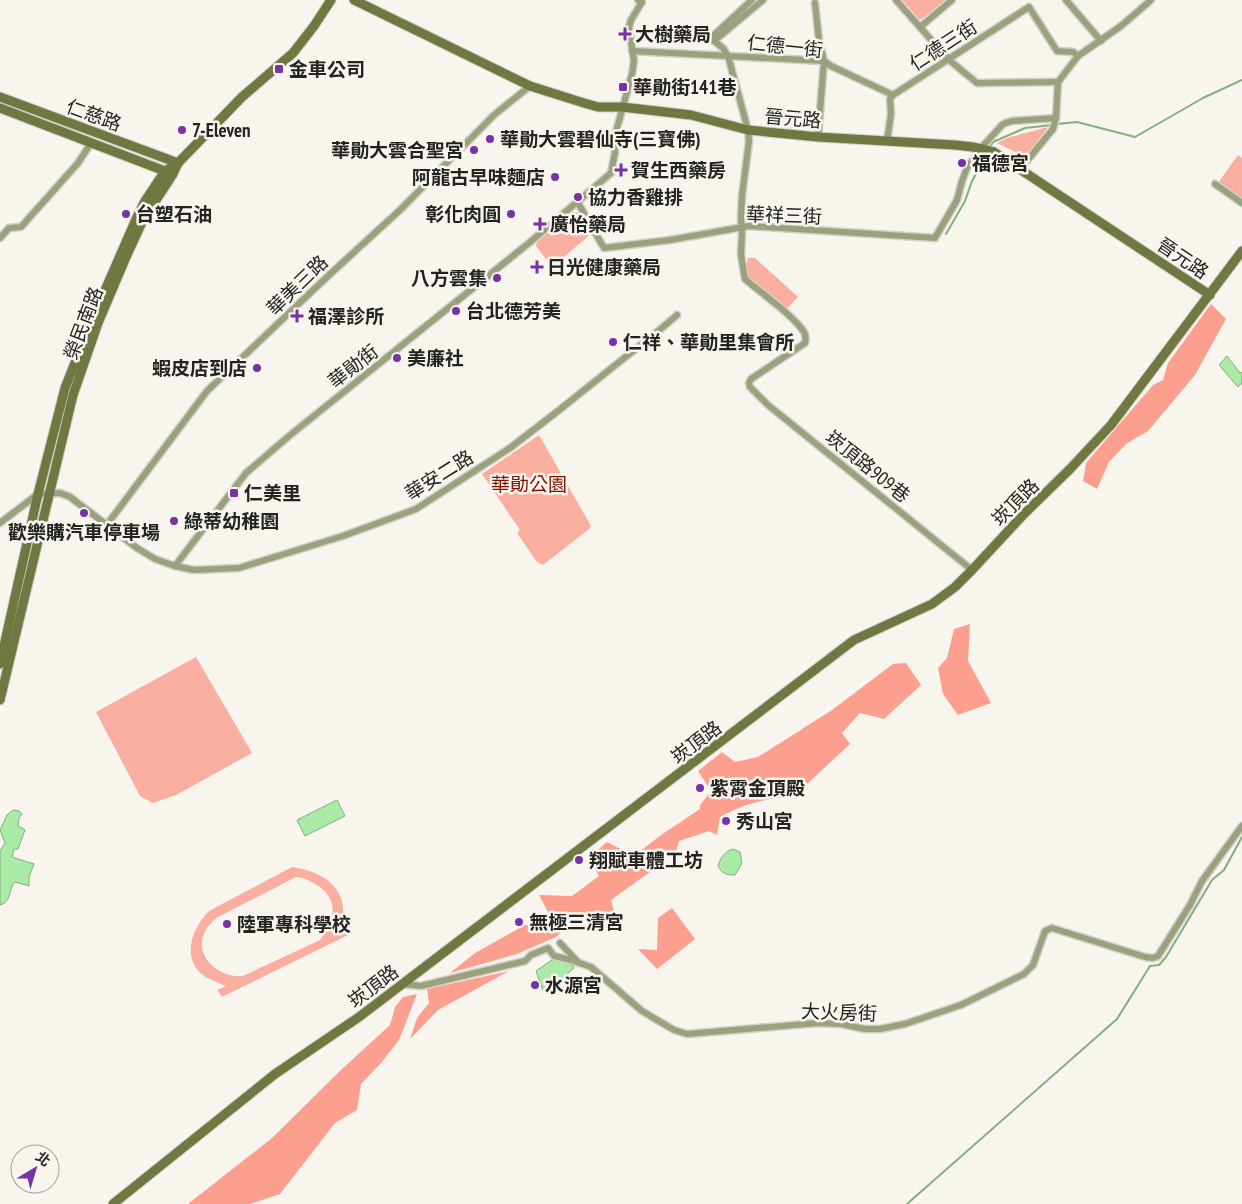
<svg xmlns="http://www.w3.org/2000/svg" width="1242" height="1204" font-family="'PT Sans Narrow','Noto Sans TC',sans-serif">
	<rect width="100%" height="100%" fill="#f8f5ee"/>
	<g fill="#faae9f" fill-rule="evenodd">
		<polygon points="902,0 945,0 922,19 919,19"/>
		<polygon points="1048,127 1026,157 997,143 1007,138"/>
		<polygon points="1238,155 1242,158 1242,200 1218,183"/>
		<polygon points="573,212 578,213 591,234 552,267 536,246 537,242"/>
		<polygon points="748,258 755,258 798,297 784,312 748,280 745,274"/>
		<polygon points="539,435 591,526 589,529 543,565 537,562 517,533 520,530 482,474"/>
		<polygon points="196,657 252,753 176,795 153,803 140,796 96,712"/>
		<path d="M292,867C324,871 353,891 340,928L348,924L352,933L222,997L217,990L226,986C215,981 203,978 196,968C183,949 196,924 209,911ZM296,877C306,878 313,882 321,888C340,903 333,922 320,940L243,976C221,979 194,958 204,934C206,928 211,923 216,918Z"/>
	</g>
	<g fill="#fc9f8e">
		<polygon points="1211,304 1226,319 1195,375 1148,431 1126,444 1109,462 1097,489 1083,481 1086,463 1153,385 1163,380 1168,363"/>
		<polygon points="970,624 968,661 991,703 958,715 943,694 938,668 947,658 954,629"/>
		<path d="M906,663L921,685L884,719L860,713L842,733L850,744L793,797C767,797 742,805 720,817L717,835L709,831L679,841L674,857L656,858L650,872L611,900L614,911L572,922L556,937L517,954L450,973L475,953L525,925L541,924L549,914L539,895L572,896L599,876L588,858L607,842L634,856L661,835L700,809V805L711,791L698,771L722,752L735,762L758,757L832,710L893,664Z"/>
		<polygon points="672,908 695,939 657,969 638,949 657,950 658,918"/>
		<polygon points="509,971 438,1010 410,1039 417,1018 429,1003 427,989"/>
		<polygon points="417,994 399,1040 381,1063 361,1084 357,1110 335,1123 280,1194 250,1204 188,1204 272,1138 341,1070 390,1025 395,1007 403,997"/>
	</g>
	<g fill="#a9eba6" stroke="#81af7e">
		<polygon points="1227,356 1240,373 1242,372 1242,383 1238,387 1219,365"/>
		<polygon points="337,800 345,816 305,836 297,820"/>
		<path d="M13,810L19,811L22,814L19,818L18,826L25,830L18,849H14L12,857L34,864L29,877V886L15,882C8,889 12,902 0,905V851L5,843L0,830L7,815Z"/>
		<path d="M733,849L740,852L742,863L735,875C727,875 722,874 718,866C721,857 724,852 733,849Z"/>
		<polygon points="553,959 573,965 574,968 550,988 543,991 536,971"/>
	</g>
	<g fill="none" stroke-linecap="round" stroke-linejoin="round">
		<g stroke="#81af7e" stroke-width="2">
			<polyline points="1057,124 1077,122 1135,137 1203,98 1242,80"/>
			<polyline points="990,147 993,142 1025,128 1052,125"/>
			<polyline points="946,234 965,201 972,181 987,154"/>
			<polyline points="907,1204 1117,1019 1150,966 1159,965 1166,957 1212,880 1224,870 1242,837"/>
		</g>
		<defs>
			<g id="street">
				<polyline points="896,0 949,60 977,83 1058,82"/>
				<polyline points="1066,0 1101,41"/>
				<polyline points="815,3 819,40 824,61 818,137"/>
				<polyline points="920,27 952,0"/>
				<polyline points="714,41 723,48 728,56 824,61 831,66 893,95"/>
				<polyline points="714,41 763,0"/>
				<polyline points="714,41 713,36 752,0"/>
				<path d="M632,51L728,56L748,130L749,141L742,196L741,218L742,233L741,255L745,279C762,294 792,314 804,332C806,336 806,339 805,343L751,379L749,383L750,387L768,405L972,570"/>
				<polyline points="887,141 891,114 890,99 893,95 1029,7 1057,51 1073,52 1078,56"/>
				<polyline points="1021,168 1053,129 1056,118 1058,82 1078,56 1121,26 1151,0"/>
				<polyline points="1215,184 1242,203"/>
				<polyline points="578,203 604,248 670,240 749,226 935,238 957,200 962,181 967,168 981,148 1003,124 1012,121 1056,118"/>
				<polyline points="0,238 9,228 21,227 78,163 91,143"/>
				<polyline points="0,523 38,494 60,493 70,497 137,548 155,559 175,566 246,473 289,436 529,243 611,173 615,153 614,139 632,74 634,61 629,27 631,20 642,2 638,0"/>
				<polyline points="106,526 207,391 328,276 400,210 494,115 530,86"/>
				<polyline points="175,566 194,570 239,568 343,536 416,509 510,448 558,411 663,327 677,315"/>
				<polyline points="560,943 577,961"/>
				<polyline points="402,984 421,986 525,961 531,955 548,948 554,956 571,960 591,967 642,1011 674,1030 687,1034 818,1023 841,1024 865,1029 880,1029 905,1024 961,1005 1024,974 1033,965 1045,931 1052,928 1145,957 1153,958 1158,956 1190,905 1202,881 1242,826"/>
			</g>
			<g id="secondary">
				<polyline points="354,0 530,86 584,103 598,107 622,107 691,115 748,130 818,137 955,145 973,147 994,152 1210,295"/>
				<polyline points="0,97 178,163"/>
				<polyline points="0,108 170,173"/>
				<polyline points="0,664 38,494 65,388 92,320 137,217 145,201 165,171 178,163 242,97 293,53 314,26 331,0"/>
				<polyline points="0,700 73,395 98,323 126,257 143,220 173,174 178,163"/>
				<polyline points="113,1204 275,1074 359,1017 854,640 932,604 955,587 972,570 1024,514 1070,469 1111,425 1242,251"/>
			</g>
		</defs>
		<use href="#street" stroke="#d2cfc9" stroke-width="9"/>
		<use href="#secondary" stroke="#d2cfc9" stroke-width="11"/>
		<use href="#street" stroke="#9ba17c" stroke-width="6"/>
		<use href="#secondary" stroke="#707740" stroke-width="9"/>
	</g>
	<g fill="#7632a6" stroke="#f8f5ee" stroke-width="2">
		<path d="M622.5 26.5h5v5h5v5h-5v5h-5v-5h-5v-5h5z"/>
		<rect x="274" y="64" width="10" height="10" rx="2.5"/>
		<rect x="618" y="82" width="10" height="10" rx="2.5"/>
		<circle cx="182" cy="130" r="5"/>
		<circle cx="490" cy="139" r="5"/>
		<circle cx="474" cy="150" r="5"/>
		<circle cx="962" cy="163" r="5"/>
		<path d="M618.5 162.5h5v5h5v5h-5v5h-5v-5h-5v-5h5z"/>
		<circle cx="555" cy="177" r="5"/>
		<circle cx="578" cy="197" r="5"/>
		<circle cx="126" cy="214" r="5"/>
		<circle cx="511" cy="214" r="5"/>
		<path d="M537.5 216.5h5v5h5v5h-5v5h-5v-5h-5v-5h5z"/>
		<path d="M534.5 259.5h5v5h5v5h-5v5h-5v-5h-5v-5h5z"/>
		<circle cx="497" cy="278" r="5"/>
		<circle cx="456" cy="311" r="5"/>
		<path d="M294.5 308.5h5v5h5v5h-5v5h-5v-5h-5v-5h5z"/>
		<circle cx="613" cy="342" r="5"/>
		<circle cx="397" cy="358" r="5"/>
		<circle cx="257" cy="368" r="5"/>
		<rect x="229" y="488" width="10" height="10" rx="2.5"/>
		<circle cx="84" cy="513" r="5"/>
		<circle cx="174" cy="521" r="5"/>
		<circle cx="700" cy="788" r="5"/>
		<circle cx="726" cy="821" r="5"/>
		<circle cx="579" cy="860" r="5"/>
		<circle cx="519" cy="922" r="5"/>
		<circle cx="227" cy="924" r="5"/>
		<circle cx="535" cy="985" r="5"/>
	</g>
	<g text-anchor="middle" dominant-baseline="central" stroke-width="5" stroke-linejoin="round" paint-order="stroke">
		<g font-size="19" font-weight="bold" fill="#242321" stroke="#f8f5ee" text-anchor="start">
			<text x="635" y="34">大樹藥局</text>
			<text x="289" y="69">金車公司</text>
			<text x="633" y="87">華勛街141巷</text>
			<text x="192" y="130">7-Eleven</text>
			<text x="500" y="139">華勛大雲碧仙寺(三寶佛)</text>
			<text x="464" y="150" text-anchor="end">華勛大雲合聖宮</text>
			<text x="972" y="163">福德宮</text>
			<text x="631" y="170">賀生西藥房</text>
			<text x="545" y="177" text-anchor="end">阿龍古早味麵店</text>
			<text x="588" y="197">協力香雞排</text>
			<text x="136" y="214">台塑石油</text>
			<text x="501" y="214" text-anchor="end">彰化肉圓</text>
			<text x="550" y="224">廣怡藥局</text>
			<text x="547" y="267">日光健康藥局</text>
			<text x="487" y="278" text-anchor="end">八方雲集</text>
			<text x="466" y="311">台北德芳美</text>
			<text x="308" y="316">福澤診所</text>
			<text x="623" y="342">仁祥、華勛里集會所</text>
			<text x="407" y="358">美廉社</text>
			<text x="247" y="368" text-anchor="end">蝦皮店到店</text>
			<text x="244" y="493">仁美里</text>
			<text x="184" y="521">綠蒂幼稚園</text>
			<text x="84" y="532" text-anchor="middle">歡樂購汽車停車場</text>
			<text x="710" y="788">紫霄金頂殿</text>
			<text x="736" y="821">秀山宮</text>
			<text x="589" y="860">翔賦車體工坊</text>
			<text x="529" y="922">無極三清宮</text>
			<text x="237" y="924">陸軍專科學校</text>
			<text x="545" y="985">水源宮</text>
		</g>
		<g font-size="19" fill="#242321" stroke="#f8f5ee">
			<text transform="translate(943 45) rotate(-33)">仁德三街</text>
			<text transform="translate(785 46) rotate(6)">仁德一街</text>
			<text transform="translate(94 115) rotate(20)">仁慈路</text>
			<text transform="translate(793 118) rotate(5)">晉元路</text>
			<text transform="translate(784 215) rotate(2)">華祥三街</text>
			<text transform="translate(1183 258) rotate(34)">晉元路</text>
			<text transform="translate(297 285) rotate(-44)">華美三路</text>
			<text transform="translate(83 323) rotate(-69)">榮民南路</text>
			<text transform="translate(353 366) rotate(-38)">華勛街</text>
			<text transform="translate(868 466) rotate(39)">崁頂路909巷</text>
			<text transform="translate(439 475) rotate(-32)">華安二路</text>
			<text transform="translate(1015 502) rotate(-45)">崁頂路</text>
			<text transform="translate(696 742) rotate(-37)">崁頂路</text>
			<text transform="translate(373 986) rotate(-37)">崁頂路</text>
			<text transform="translate(839 1012) rotate(2)">大火房街</text>
		</g>
		<g font-size="19" fill="#7e1102" stroke="#f8f5ee">
			<text x="529" y="484">華勛公園</text>
		</g>
	</g>
	<g transform="translate(35 1169) rotate(38)"><circle r="24" fill="#f8f5ee" stroke="#a3a19c"/>
	<path d="M0-4L9 19L0 12L-9 19Z" fill="#7632a6"/>
	<text y="-8" font-size="14" font-weight="bold" text-anchor="middle" fill="#242321">北</text>
	</g>
</svg>
